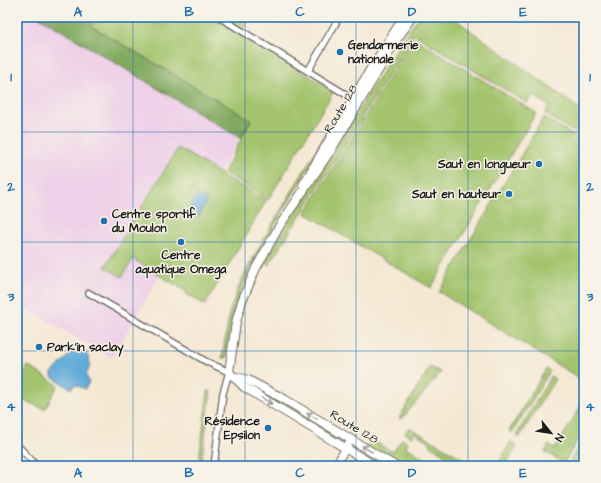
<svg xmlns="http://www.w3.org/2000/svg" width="601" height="483" font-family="'Architects Daughter',sans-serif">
	<rect width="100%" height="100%" fill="#f7f3e8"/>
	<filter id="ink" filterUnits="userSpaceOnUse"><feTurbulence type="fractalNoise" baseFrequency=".025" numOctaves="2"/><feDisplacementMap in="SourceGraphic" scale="8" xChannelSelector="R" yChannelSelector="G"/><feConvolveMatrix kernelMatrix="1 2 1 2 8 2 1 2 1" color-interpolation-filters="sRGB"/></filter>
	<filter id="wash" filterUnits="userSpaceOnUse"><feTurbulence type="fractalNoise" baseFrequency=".012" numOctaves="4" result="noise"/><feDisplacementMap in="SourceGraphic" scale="16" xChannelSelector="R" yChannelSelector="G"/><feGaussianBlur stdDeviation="0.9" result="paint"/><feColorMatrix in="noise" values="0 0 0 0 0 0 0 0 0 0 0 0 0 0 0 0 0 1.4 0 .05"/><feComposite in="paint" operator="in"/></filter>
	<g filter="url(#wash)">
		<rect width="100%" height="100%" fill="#f5e8d3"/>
		<polygon fill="#eed0e8" points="17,17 39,17 240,138 112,358 17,304"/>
		<g fill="#a3c46d" stroke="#607044">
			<polygon points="96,17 251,17 240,34 334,91 268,200 224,172 251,120 91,26"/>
			<polygon points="419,17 452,17 584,112 584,138 545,114 549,106 533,95 527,103 414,34 269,265 264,262 405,35"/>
			<polygon points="414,38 536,113 431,288 305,213"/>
			<path d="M343,105V109L255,259C238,294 231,319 226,358H222L230,311L241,281L262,242Z"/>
			<polygon points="544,117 584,142 584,381 439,292"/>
			<polygon points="178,148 266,201 205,305 186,294 187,292 133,259 122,277 105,267"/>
			<polygon points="28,366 58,385 45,409 17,398 17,385"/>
			<polygon points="430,367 441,372 401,420 399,418"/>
			<polygon points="546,369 550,371 512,433 509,431"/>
			<polygon points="551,376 555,379 519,438 516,436"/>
			<polygon points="250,385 271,397 282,400 336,433 333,438 248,386"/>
			<polygon points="208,391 211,391 201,466 198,466"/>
			<polygon points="584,401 584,429 564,463 545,452 549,445 555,449"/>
			<polygon points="409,427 475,466 462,466 430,445 431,443 415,433 412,437 405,433"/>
			<polygon points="584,438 584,455 578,466 567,466"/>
			<polygon points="402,439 408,442 406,447 437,466 399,466 366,446 375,442 393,452"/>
			<polygon points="511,442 517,446 505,466 497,466"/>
		</g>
		<polygon fill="#82aa60" stroke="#4f633e" points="39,17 96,17 91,26 251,120 240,138"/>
		<g fill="#61aad8" stroke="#3e637a">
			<polygon points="197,195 207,200 199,216 188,210"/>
			<path d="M75,349C90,350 93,364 86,375L89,382L85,389L75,385L71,389L52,377V373Z"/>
		</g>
	</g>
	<g filter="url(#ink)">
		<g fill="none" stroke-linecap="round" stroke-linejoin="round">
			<defs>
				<g id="minor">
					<polyline points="219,17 355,100"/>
					<polyline points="308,71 336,23"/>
					<polyline points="89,293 207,362 229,372 223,393 214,466"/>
					<polyline points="17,445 37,466"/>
					<polyline points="564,466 565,464"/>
				</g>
				<polyline id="tertiary" points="335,466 351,440"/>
				<g id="secondary">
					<polyline points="303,185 370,70 404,17"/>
					<polyline points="236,377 248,380 284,399 395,466"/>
					<polyline points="375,466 244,387 229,372 236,322 242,301 256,268 280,225 331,150 397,39 413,17"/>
				</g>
			</defs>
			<use href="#minor" stroke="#68635c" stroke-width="8"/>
			<use href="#tertiary" stroke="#68635c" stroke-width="9"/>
			<use href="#secondary" stroke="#68635c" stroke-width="10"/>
			<use href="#minor" stroke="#fff" stroke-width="5.5"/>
			<use href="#tertiary" stroke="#fff" stroke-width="7"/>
			<use href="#secondary" stroke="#fff" stroke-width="8"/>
		</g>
		<defs><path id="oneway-shaft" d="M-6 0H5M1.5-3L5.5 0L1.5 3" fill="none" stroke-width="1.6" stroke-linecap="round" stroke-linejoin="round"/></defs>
		<g stroke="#999">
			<use href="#oneway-shaft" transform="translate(267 401) rotate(31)"/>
			<use href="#oneway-shaft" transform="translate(312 416) rotate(-149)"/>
			<use href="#oneway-shaft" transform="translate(367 449) rotate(-149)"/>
		</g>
	</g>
	<path fill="none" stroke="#1f6fb2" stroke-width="1" stroke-opacity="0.55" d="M133,17V466M245,17V466M356,17V466M468,17V466M17,132H584M17,242H584M17,351H584"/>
	<g fill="#1f6fb2" stroke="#f7f3e8" stroke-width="1.5">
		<circle cx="340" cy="52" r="4"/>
		<circle cx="539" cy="164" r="4"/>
		<circle cx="509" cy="194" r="4"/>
		<circle cx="104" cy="221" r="4"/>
		<circle cx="181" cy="242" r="4"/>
		<circle cx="39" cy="347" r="4"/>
		<circle cx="268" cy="428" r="4"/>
	</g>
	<g text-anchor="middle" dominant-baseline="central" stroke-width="3" stroke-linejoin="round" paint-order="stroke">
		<g font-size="12" font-weight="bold" fill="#1c1c1c" stroke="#f7f3e8" text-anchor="start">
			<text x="348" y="45">Gendarmerie<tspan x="348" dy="14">nationale</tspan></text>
			<text x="531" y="164" text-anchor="end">Saut en longueur</text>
			<text x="501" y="194" text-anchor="end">Saut en hauteur</text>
			<text x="112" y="214">Centre sportif<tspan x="112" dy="14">du Moulon</tspan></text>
			<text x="181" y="255" text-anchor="middle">Centre<tspan x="181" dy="14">aquatique Omega</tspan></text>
			<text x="47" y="347">Park'in saclay</text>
			<text x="260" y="421" text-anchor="end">Résidence<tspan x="260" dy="14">Epsilon</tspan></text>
		</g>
		<g font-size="12" fill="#1c1c1c" stroke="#f7f3e8">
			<text transform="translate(341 109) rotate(-59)">Route 128</text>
			<text transform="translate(354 427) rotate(31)">Route 128</text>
		</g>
	</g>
	<rect width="601" height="483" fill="none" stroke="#f7f3e8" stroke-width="44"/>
	<g transform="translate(551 433) rotate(120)" stroke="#f7f3e8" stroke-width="3" paint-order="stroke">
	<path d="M0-3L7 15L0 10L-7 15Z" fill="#1c1c1c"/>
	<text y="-6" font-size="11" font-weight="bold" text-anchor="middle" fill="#1c1c1c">N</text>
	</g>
	<rect x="22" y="22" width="557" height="439" fill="none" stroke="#1f6fb2" stroke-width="1.5"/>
	<g font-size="13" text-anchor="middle" font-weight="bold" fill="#1f6fb2">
		<text x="78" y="16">A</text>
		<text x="189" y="16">B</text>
		<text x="300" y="16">C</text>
		<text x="412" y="16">D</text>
		<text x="523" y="16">E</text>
		<text x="11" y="81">1</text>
		<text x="590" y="81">1</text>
		<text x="11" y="191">2</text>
		<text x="590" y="191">2</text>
		<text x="11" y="301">3</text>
		<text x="590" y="301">3</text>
		<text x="11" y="411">4</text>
		<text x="590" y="411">4</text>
		<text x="78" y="477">A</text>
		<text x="189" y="477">B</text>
		<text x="300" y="477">C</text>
		<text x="412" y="477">D</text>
		<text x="523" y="477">E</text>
	</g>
</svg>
